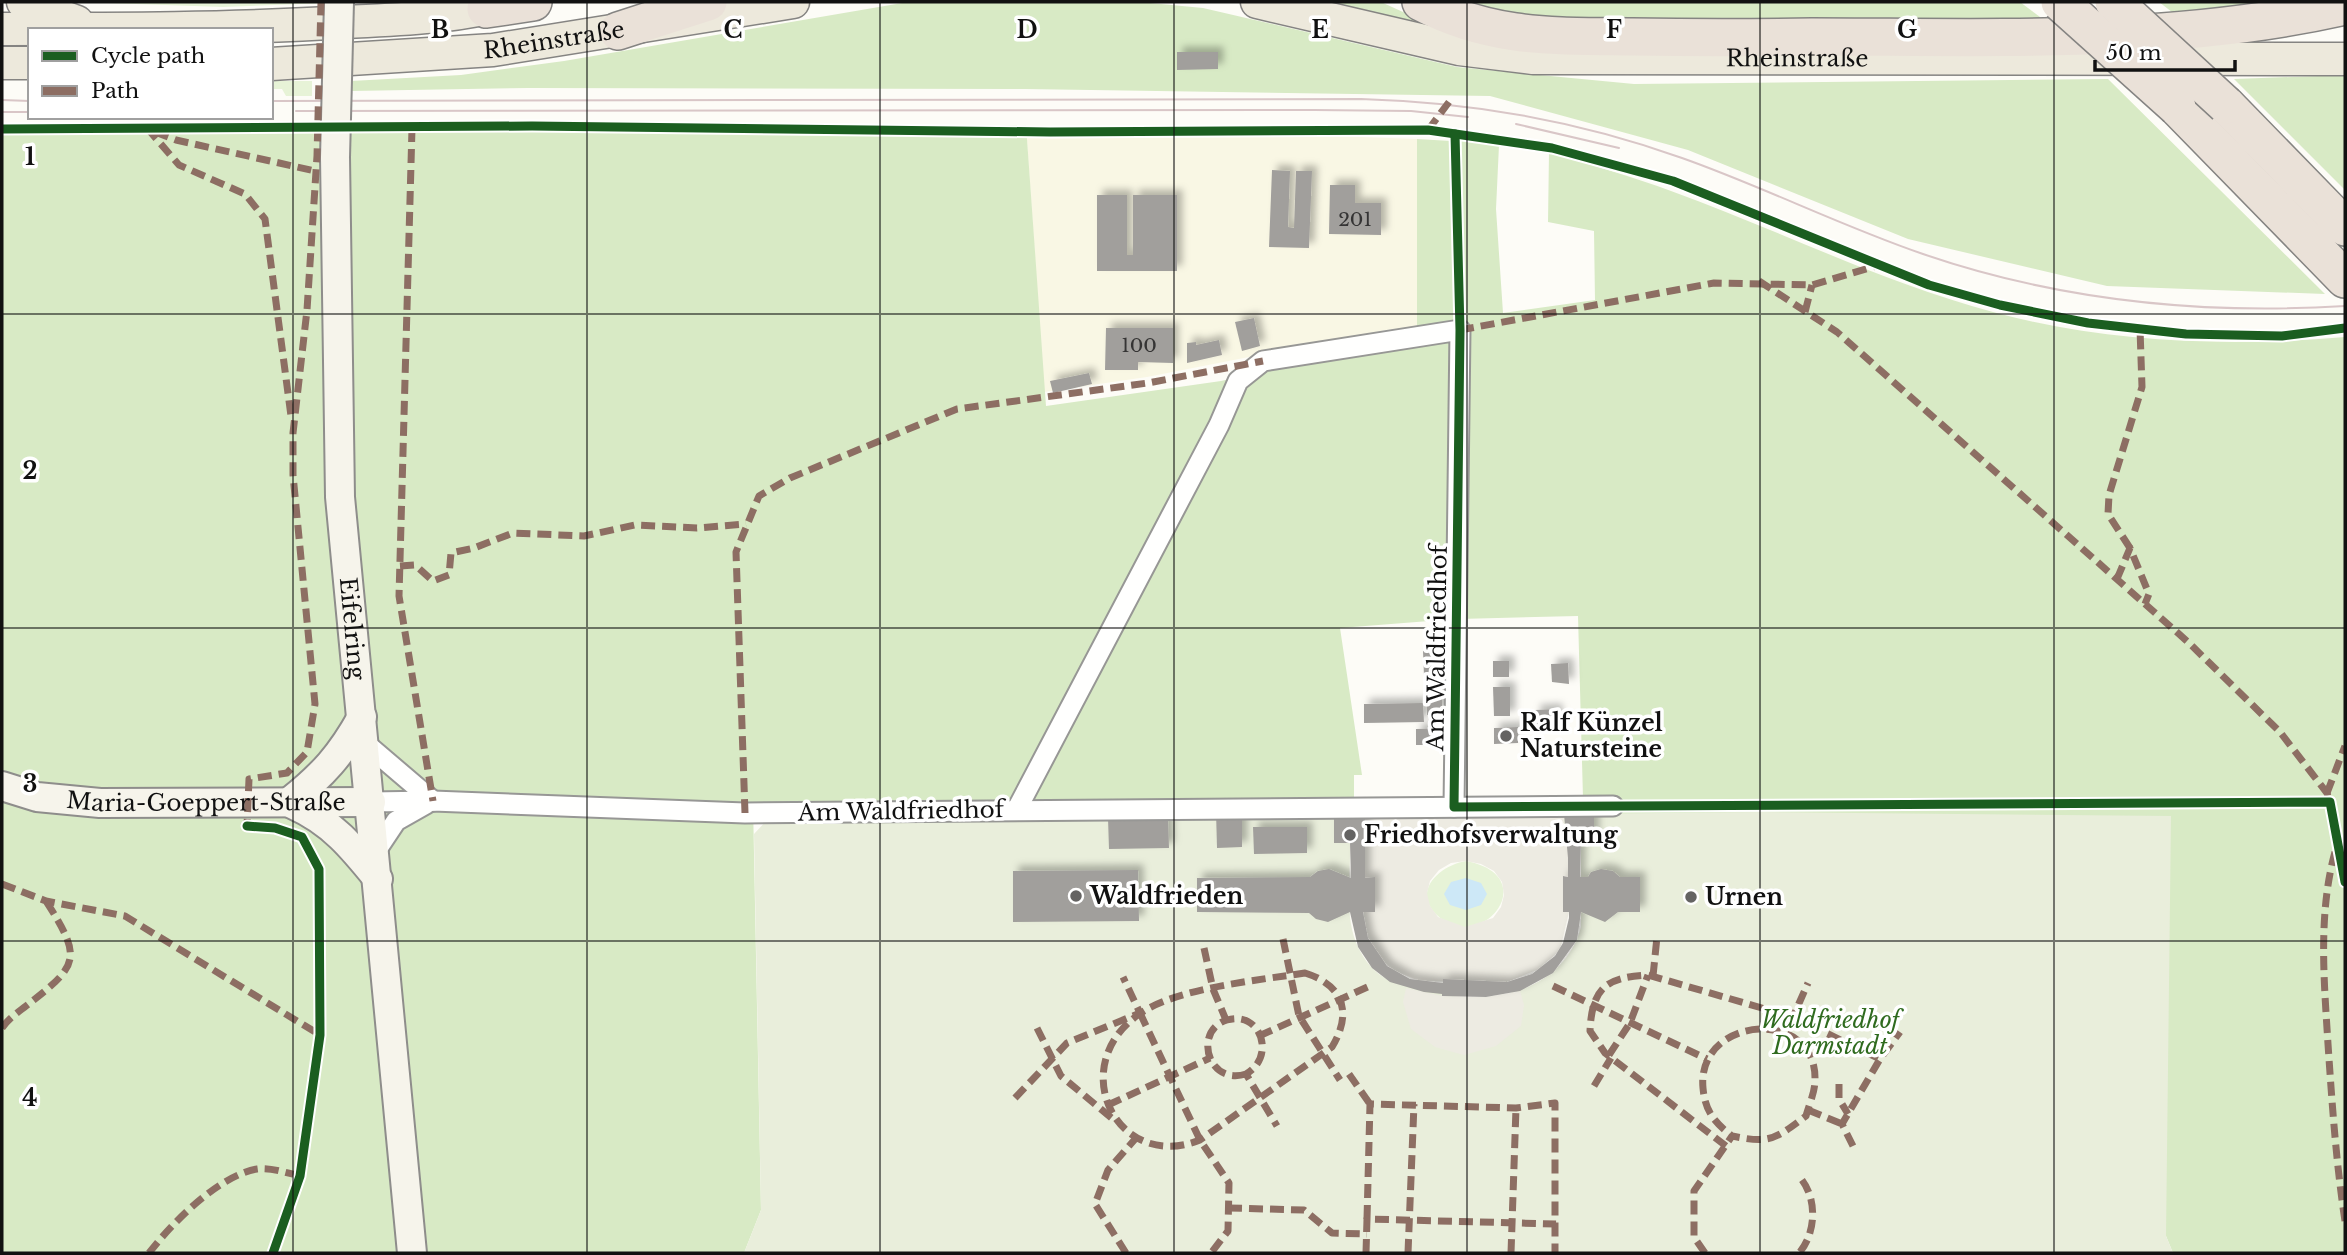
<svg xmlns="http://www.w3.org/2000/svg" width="2347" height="1255" font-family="'Libre Baskerville',serif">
	<defs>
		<filter id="shadow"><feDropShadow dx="5.5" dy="-5.5" stdDeviation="3.5" flood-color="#0004"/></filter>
	</defs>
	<rect width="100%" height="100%" fill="#fdfcf7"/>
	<polygon fill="#f9f7e4" points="1026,125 1417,139 1417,327 1386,330 1147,377 1044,392"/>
	<g fill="#e7f3d7">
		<polygon points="78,2 356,2 223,7"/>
		<polygon points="271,81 312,81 312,96 286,96 282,89 271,89"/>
		<path d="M1466,861C1545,876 1481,956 1438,916C1410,891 1441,865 1466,861Z"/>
	</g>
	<g fill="#d8eac5">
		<polygon points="908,2 1140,2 1203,8 1457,67 1634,84 2108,79 2325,294 2107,286 1908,239 1688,150 1490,96 1025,89 528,88 351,91 351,81 461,75 564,61"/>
		<polygon points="1325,2 1381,2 1436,27"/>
		<polygon points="1448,2 2020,2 2048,23 1536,26"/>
		<polygon points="2159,2 2307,2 2181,19"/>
		<polygon points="2345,75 2345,190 2234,79"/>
		<polygon points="1026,125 1046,406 1221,381 1417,337 1417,139 1451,141 1457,332 1442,620 1340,628 1362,775 1354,775 1354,804 753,803 761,1210 744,1253 2,1253 2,134"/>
		<path d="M1459,140L1499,145L1496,209L1503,313L1595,300L1594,231L1548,222L1549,152C1590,165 1631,176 1671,191C1779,230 1881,282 1993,312C2106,343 2229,347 2345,337V1253H2173L2166,1236L1589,814L1583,798L1578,616L1459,619L1462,318Z"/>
	</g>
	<path fill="#e9eedb" d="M1763,812L2171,816L2166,1236L2173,1253H744L761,1210L754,834L766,821L1365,813V842L1350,843C1351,876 1343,918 1359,949C1378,986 1404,985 1439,993C1492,1007 1564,990 1581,927V839H1564V814Z"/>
	<g fill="#edebe2" fill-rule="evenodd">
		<path d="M1365,813L1564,814V823L1560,825L1564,826V839H1568V877L1564,876L1569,912L1560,950L1539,969L1507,982L1419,981L1393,970L1381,960L1368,938L1365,926L1363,912H1375V878H1365ZM1466,861L1481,864L1494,871L1502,882L1504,895L1501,907L1493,918L1465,927L1438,917L1430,906L1427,893L1430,881L1439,870L1451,863Z"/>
		<polygon points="1406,988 1443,996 1485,997 1520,991 1524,1005 1521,1026 1496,1046 1464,1055 1435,1047 1411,1029 1403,1002"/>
	</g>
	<polygon fill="#cde8f7" points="1466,878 1481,883 1487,894 1481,905 1466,910 1450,905 1444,894 1451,882"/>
	<g fill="#a19f9c" filter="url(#shadow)">
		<polygon points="1177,52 1218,52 1218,69 1177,70"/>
		<polygon points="1272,170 1290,171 1288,227 1294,228 1296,171 1312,171 1309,248 1269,247"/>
		<polygon points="1330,185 1355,185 1355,203 1381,203 1381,235 1329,234"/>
		<polygon points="1097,195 1127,195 1127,255 1133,255 1133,195 1177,195 1177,271 1097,271"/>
		<polygon points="1254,318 1260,346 1242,351 1235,322"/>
		<polygon points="1106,328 1173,328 1173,363 1138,362 1138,370 1105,370"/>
		<polygon points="1219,340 1222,355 1187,363 1187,343 1196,342 1196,345"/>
		<polygon points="1089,373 1092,384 1053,393 1050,381"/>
		<polygon points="1423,651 1438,652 1438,676 1424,676"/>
		<rect x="1493" y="661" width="16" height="16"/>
		<polygon points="1568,663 1569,684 1552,682 1551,664"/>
		<polygon points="1493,687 1510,687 1510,716 1494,716"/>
		<polygon points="1442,692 1442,714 1427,715 1426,693"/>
		<polygon points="1423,703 1424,722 1364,723 1364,704"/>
		<polygon points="1557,709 1557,730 1536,730 1535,710"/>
		<polygon points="1518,727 1518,743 1494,744 1494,728"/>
		<polygon points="1442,728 1442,745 1416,745 1416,729"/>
		<polygon points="1216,811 1242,811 1242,847 1217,848"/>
		<polygon points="1365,813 1365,878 1375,877 1375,912 1363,912 1368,938 1387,966 1410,979 1443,983 1443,979 1507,982 1532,974 1555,956 1563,943 1569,918 1569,912 1563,912 1563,876 1568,877 1568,858 1564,814 1594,814 1594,839 1581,839 1580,877 1588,877 1591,872 1601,869 1613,871 1620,877 1640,877 1640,912 1618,912 1605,922 1581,912 1577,940 1553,973 1520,991 1486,997 1442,996 1442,994 1424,992 1390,982 1372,968 1358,947 1350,912 1328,922 1316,919 1309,913 1197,912 1197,878 1310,877 1318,871 1329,869 1351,878 1350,843 1334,843 1334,814"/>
		<polygon points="1168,817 1169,848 1109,849 1108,818"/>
		<polygon points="1253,827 1307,827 1307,853 1254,854"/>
		<polygon points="1138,870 1139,921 1013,922 1013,871"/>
	</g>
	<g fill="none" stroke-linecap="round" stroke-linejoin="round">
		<defs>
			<g id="street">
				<polyline points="365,743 433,801"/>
				<polyline points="371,802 433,801 745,813 1613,806"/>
				<polyline points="1017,809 1219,425 1238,381 1263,361 1460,330 1454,807"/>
				<polyline points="376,851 396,821 426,804"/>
			</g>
			<g id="secondary">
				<path id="s1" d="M335,157L340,497L412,1253"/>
				<path id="s2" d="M2,786L37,797L100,803L371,802"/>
				<path d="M289,802C323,775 341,755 362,717"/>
				<path d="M294,805C332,822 353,848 378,879"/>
			</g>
			<g id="primary">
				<polyline points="23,2 77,22"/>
				<path id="s3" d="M1257,2L1459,49L1533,58L2345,59"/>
				<path d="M2,29C117,29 232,29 347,22C401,19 457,18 510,2"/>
				<polyline points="2,63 30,63"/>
				<path id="s4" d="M271,64L493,50L793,2"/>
			</g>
			<g id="highway">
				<path d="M1421,2C1492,39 1553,36 1632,37C1692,38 1752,38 1812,37C1988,37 2173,45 2345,6"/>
				<polyline points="486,9 533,2"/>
				<polyline points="618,31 708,2"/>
				<polyline points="2226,105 2345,227"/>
				<polyline points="2177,107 2345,279"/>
			</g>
		</defs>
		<use href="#street" stroke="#979795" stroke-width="23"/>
		<use href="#secondary" stroke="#8e8d8b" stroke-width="32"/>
		<use href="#primary" stroke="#858482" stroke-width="35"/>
		<use href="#highway" stroke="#858482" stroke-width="40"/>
		<use href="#street" stroke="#fffffe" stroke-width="19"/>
		<use href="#secondary" stroke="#f6f4eb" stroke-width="28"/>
		<use href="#primary" stroke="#ede9dc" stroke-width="32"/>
		<use href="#highway" stroke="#eae1d8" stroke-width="37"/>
		<g stroke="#d9c6c7" stroke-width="2">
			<polyline points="2,100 30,101"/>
			<path d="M271,101L1361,99C1471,102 1579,121 1682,158C1764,187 1841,226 1923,254C2060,301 2201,315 2345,306"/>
			<polyline points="296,111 1314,110 1411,111 1468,117"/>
			<polyline points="2,112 30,112"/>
			<polyline points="1516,124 1619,148"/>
		</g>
		<defs>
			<polyline id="secondary-bridge" points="335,157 339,2"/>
			<g id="highway-bridge">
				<polyline points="2060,2 2177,107"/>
				<polyline points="2114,2 2226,105"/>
			</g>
		</defs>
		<use href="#secondary-bridge" stroke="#8e8d8b" stroke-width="32" stroke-linecap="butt"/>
		<use href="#highway-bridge" stroke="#858482" stroke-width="40" stroke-linecap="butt"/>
		<use href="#secondary-bridge" stroke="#f6f4eb" stroke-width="28"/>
		<use href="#highway-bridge" stroke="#eae1d8" stroke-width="37"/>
		<g stroke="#8d6e63" stroke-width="7" stroke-dasharray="14 7" stroke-linecap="butt">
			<polyline points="147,128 179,165 245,194 265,219 291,416"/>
			<polyline points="412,128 399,596 433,801"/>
			<polyline points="1428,130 1452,98"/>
			<polyline points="155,132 176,140 315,171"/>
			<polyline points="1759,281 1837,332 2188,642 2280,732 2327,793 2331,806"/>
			<polyline points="1805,312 1812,285"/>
			<polyline points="1460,330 1714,283 1812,285 1876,266"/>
			<polyline points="2130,548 2108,514 2109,495 2142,387 2140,329"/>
			<polyline points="400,566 415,565 433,581 449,575 451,553 474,548 513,533 584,536 635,525 697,528 746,524"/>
			<polyline points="2117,579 2130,548 2149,594 2145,604"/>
			<polyline points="2327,793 2345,746"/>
			<polyline points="745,813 736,552 759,496 790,478 957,409 1148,383 1263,361"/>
			<polyline points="254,826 247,826 249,779 287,773 307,752 315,704 293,475 293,433 307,310 317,156 321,2"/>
			<path d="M2335,852C2318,914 2324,980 2328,1044C2332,1103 2336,1162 2345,1221"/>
			<polyline points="2,884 46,901 125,916 320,1035"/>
			<polyline points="1283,939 1299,1016 1340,1080"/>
			<polyline points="1204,948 1213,989 1226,1020"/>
			<path d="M1305,973C1343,985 1353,1012 1332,1047L1200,1140C1117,1173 1065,1067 1138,1015C1174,988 1260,980 1305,973Z"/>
			<polyline points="1653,976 1657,937"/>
			<polyline points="1553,986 1707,1059"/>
			<polyline points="1140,1013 1200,1140 1229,1183 1228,1231 1211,1253"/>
			<polyline points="1788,1022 1793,1017 1808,983"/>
			<path d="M2,1028C8,1019 17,1013 26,1006C79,965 83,959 46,901"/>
			<polyline points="1037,1028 1061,1076 1114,1120"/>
			<polyline points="1259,1036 1372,985"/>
			<polyline points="1609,1055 1630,1023 1648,975"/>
			<path d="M1246,1074C1207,1086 1193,1030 1227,1020C1260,1010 1277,1056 1246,1074L1277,1126"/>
			<polyline points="1349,1074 1370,1104"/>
			<polyline points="1839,1084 1839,1099 1848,1114"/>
			<polyline points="1594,1086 1611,1058"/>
			<polyline points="1015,1098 1067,1043 1140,1013 1123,977"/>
			<polyline points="1108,1105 1210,1058"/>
			<polyline points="1808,1110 1842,1124"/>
			<path d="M1726,1146L1605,1053L1590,1031C1592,988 1606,977 1648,975L1793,1017L1880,1059"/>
			<polyline points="1853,1146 1842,1124 1880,1059 1900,1032"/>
			<polyline points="1228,1208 1304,1210 1332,1233 1367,1234"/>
			<polyline points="1367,1219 1370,1104 1516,1108 1555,1103 1555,1253"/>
			<path d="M1800,1252C1816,1232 1817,1200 1802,1180"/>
			<path d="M149,1253C172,1223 218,1176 257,1169C270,1167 287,1173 300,1176"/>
			<polyline points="1126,1253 1095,1204 1108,1170 1136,1138"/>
			<polyline points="1366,1253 1367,1219 1556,1224"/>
			<polyline points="1408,1253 1414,1104"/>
			<polyline points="1511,1253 1516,1108"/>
			<path d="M1705,1253L1694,1237V1191L1732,1136C1771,1144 1775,1139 1806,1116C1809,1105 1815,1092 1815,1080C1817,1006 1696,1016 1703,1088C1705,1111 1714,1122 1732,1136"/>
		</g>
		<defs>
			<g id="cycleway">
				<polyline points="2,129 532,126 1050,132 1428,130 1552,148 1673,181 1929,285 2000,305 2088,323 2186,334 2282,336 2345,328"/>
				<polyline points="1455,134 1460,330 1454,807 2330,802 2345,882"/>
				<polyline points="247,826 275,828 302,837 319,869 320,1035 300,1176 273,1253"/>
			</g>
		</defs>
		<use href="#cycleway" stroke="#fff" stroke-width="13"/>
		<use href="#cycleway" stroke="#1b5e20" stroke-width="9"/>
	</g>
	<path fill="none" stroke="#111" stroke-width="2" stroke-opacity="0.55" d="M293,2V1253M587,2V1253M880,2V1253M1174,2V1253M1467,2V1253M1760,2V1253M2054,2V1253M2,314H2345M2,628H2345M2,941H2345"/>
	<g fill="#646362" stroke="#fff" stroke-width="2.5">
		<circle cx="1506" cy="736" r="7"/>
		<circle cx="1350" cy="835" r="7"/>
		<circle cx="1076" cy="896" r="7"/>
		<circle cx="1691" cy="897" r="7"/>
	</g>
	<g text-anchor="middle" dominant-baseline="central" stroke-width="7" stroke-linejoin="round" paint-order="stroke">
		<g font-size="19" fill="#353434">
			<text x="1355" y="219">201</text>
			<text x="1139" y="345">100</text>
		</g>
		<g font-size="23" fill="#111" stroke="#fff">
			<text stroke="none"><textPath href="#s4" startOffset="284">Rheinstraße</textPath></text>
			<text stroke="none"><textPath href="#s3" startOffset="546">Rheinstraße</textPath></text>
			<text stroke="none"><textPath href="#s1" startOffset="472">Eifelring</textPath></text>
			<text transform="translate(1437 648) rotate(-89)">Am Waldfriedhof</text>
			<text stroke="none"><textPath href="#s2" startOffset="206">Maria-Goeppert-Straße</textPath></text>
			<text transform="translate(901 811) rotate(-1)">Am Waldfriedhof</text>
		</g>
		<g font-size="23" font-weight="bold" fill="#111" stroke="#fff" text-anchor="start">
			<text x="1520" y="723">Ralf Künzel<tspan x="1520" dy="26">Natursteine</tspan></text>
			<text x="1364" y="835">Friedhofsverwaltung</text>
			<text x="1090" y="896">Waldfrieden</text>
			<text x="1705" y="897">Urnen</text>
		</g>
		<g font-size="23" font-style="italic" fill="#2f6b1f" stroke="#fff">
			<text x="1830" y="1020">Waldfriedhof<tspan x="1830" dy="26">Darmstadt</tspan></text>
		</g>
	</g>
	<g font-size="23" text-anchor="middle" font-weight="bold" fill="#111" stroke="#fff" stroke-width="7" stroke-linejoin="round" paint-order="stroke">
		<text x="440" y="38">B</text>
		<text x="733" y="38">C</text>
		<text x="1027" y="38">D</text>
		<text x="1320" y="38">E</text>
		<text x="1614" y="38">F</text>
		<text x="1907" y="38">G</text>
		<text x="30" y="165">1</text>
		<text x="30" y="479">2</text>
		<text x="30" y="792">3</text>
		<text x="30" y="1106">4</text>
	</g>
	<rect width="2347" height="1255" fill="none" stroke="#111111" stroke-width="7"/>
	<rect x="28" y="28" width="245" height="91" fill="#ffffff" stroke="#a0a0a0" stroke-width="2"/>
	<rect x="42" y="51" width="35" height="10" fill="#1b5e20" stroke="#a0a0a0" stroke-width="2"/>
	<text x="91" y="63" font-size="21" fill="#111111">Cycle path</text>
	<rect x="42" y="86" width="35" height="10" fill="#8d6e63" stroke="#a0a0a0" stroke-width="2"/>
	<text x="91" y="98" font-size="21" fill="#111111">Path</text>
	<path d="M2095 60v10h140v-10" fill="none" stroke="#111111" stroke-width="3.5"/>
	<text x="2106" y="60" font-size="21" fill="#111111" stroke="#ffffff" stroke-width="5" paint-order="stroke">50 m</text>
</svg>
